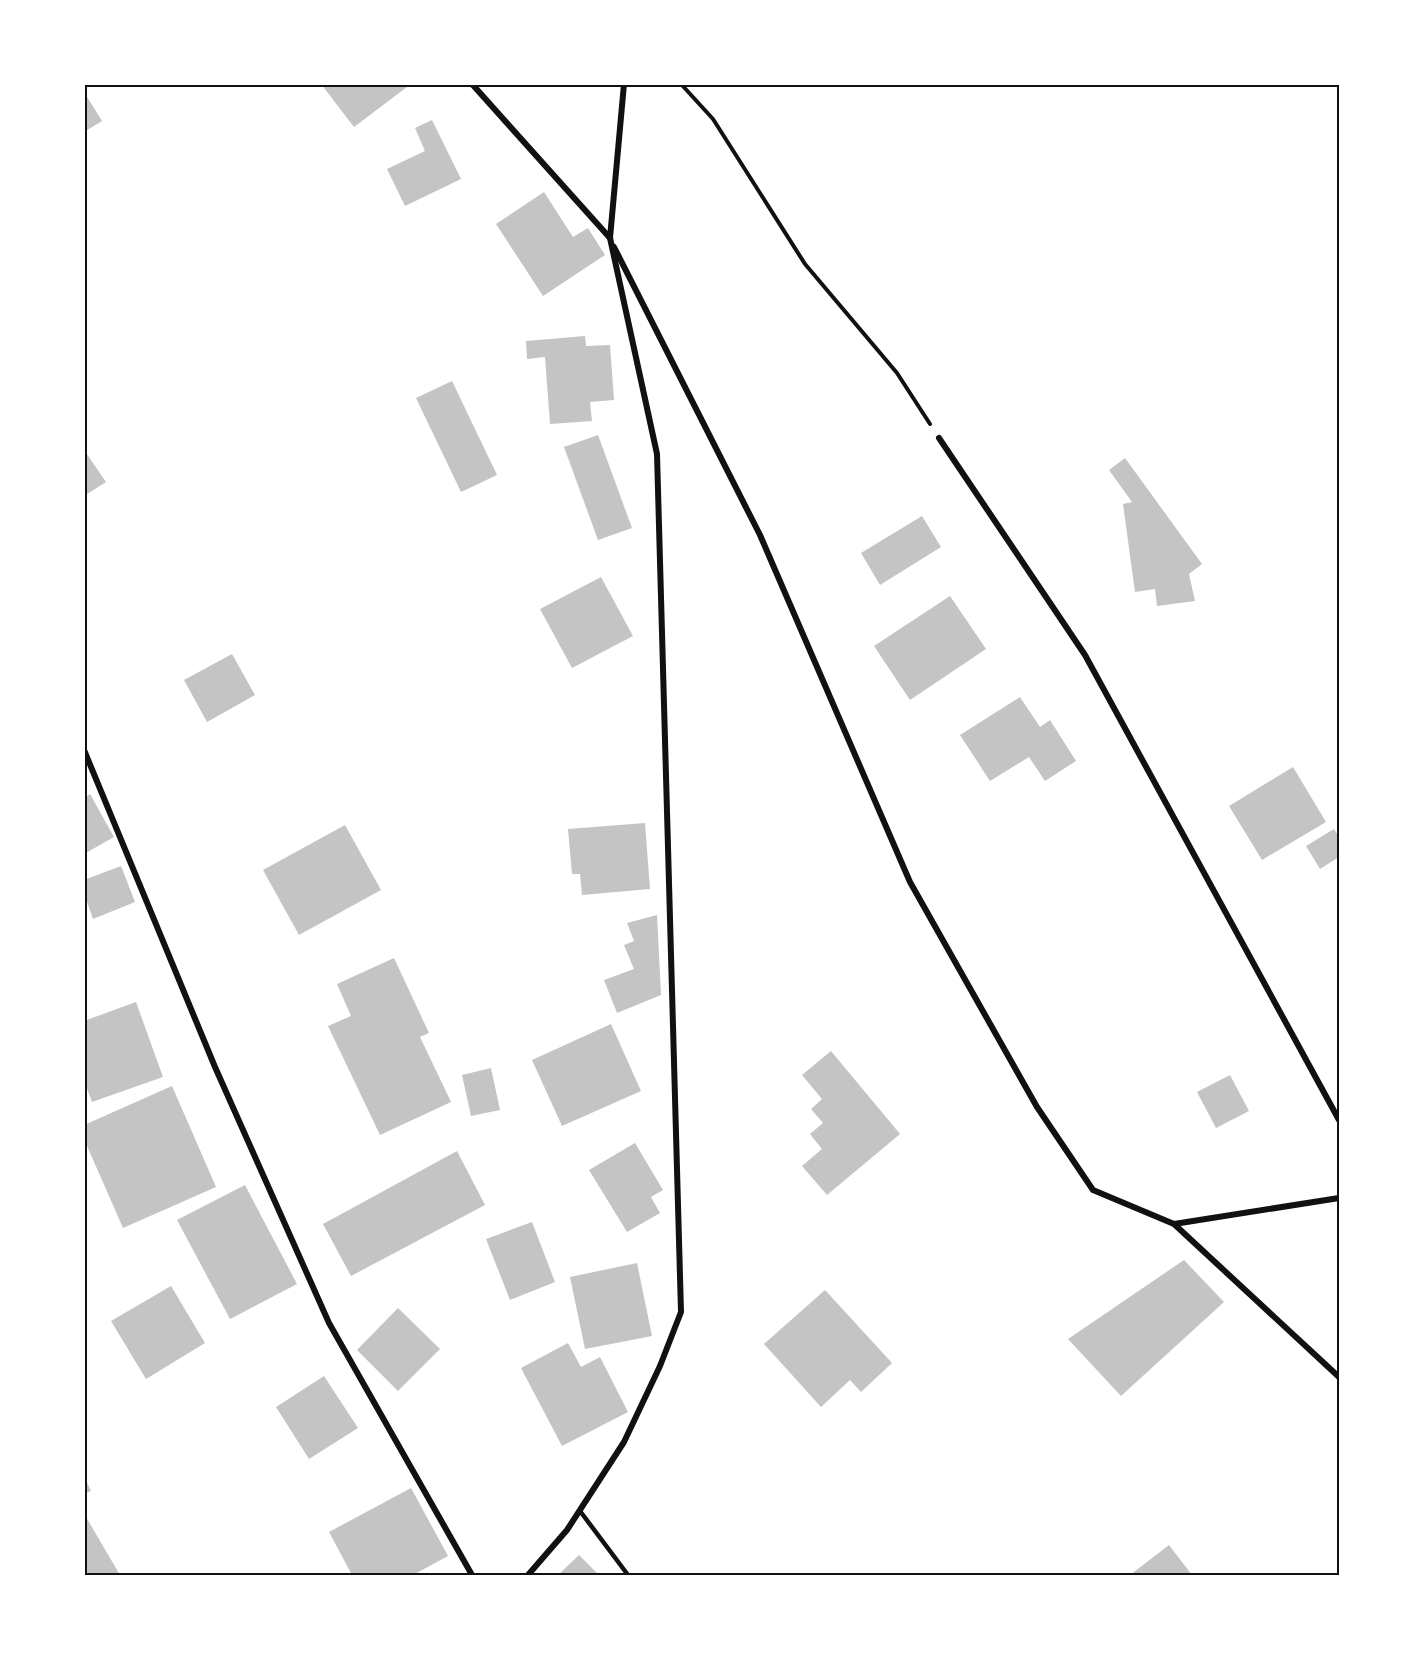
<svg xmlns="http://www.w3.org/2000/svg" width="1423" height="1659" font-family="'Sofia Sans Condensed',sans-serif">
	<rect width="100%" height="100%" fill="#fff"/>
	<g fill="#c4c4c4">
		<polygon points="321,84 411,84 354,127"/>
		<polygon points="84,92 102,121 84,132"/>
		<polygon points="432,120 461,179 405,206 387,169 425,151 415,128"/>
		<polygon points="544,192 573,237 588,228 605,255 543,296 496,224"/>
		<polygon points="585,336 586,346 610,345 614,400 590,402 592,421 550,424 545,357 527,359 526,341"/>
		<polygon points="452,381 497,475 461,492 416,398"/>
		<polygon points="598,435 632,528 598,540 564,447"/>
		<polygon points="84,450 106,482 84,496"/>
		<polygon points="1125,458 1202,564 1189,574 1195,601 1157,606 1155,589 1135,592 1123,504 1132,502 1109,470"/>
		<polygon points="922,516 941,547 880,585 861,553"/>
		<polygon points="601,577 633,636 572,668 540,609"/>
		<polygon points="950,596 986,649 910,700 874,646"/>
		<polygon points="232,654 255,695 207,722 184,680"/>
		<polygon points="1020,697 1040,727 1050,720 1076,761 1045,781 1029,757 990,781 960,735"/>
		<polygon points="1293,767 1326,822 1262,860 1229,806"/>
		<polygon points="90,794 114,837 84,854 84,798"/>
		<polygon points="645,823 650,889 582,895 580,874 572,874 568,829"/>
		<polygon points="345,825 381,890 299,935 263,870"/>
		<polygon points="1334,829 1339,837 1339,857 1320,869 1306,846"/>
		<polygon points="121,866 135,902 93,919 84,893 84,880"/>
		<polygon points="657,915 661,995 617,1013 604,980 634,969 624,945 634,941 627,923"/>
		<polygon points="394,958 429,1033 420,1037 451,1102 380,1135 328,1026 351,1016 337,984"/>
		<polygon points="136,1002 163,1077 92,1102 84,1080 84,1021"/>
		<polygon points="611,1024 641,1091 562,1126 532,1060"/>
		<polygon points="831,1051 900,1134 827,1195 802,1166 822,1149 810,1134 823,1123 811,1109 822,1099 802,1075"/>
		<polygon points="491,1068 500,1110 471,1116 462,1075"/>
		<polygon points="1230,1075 1249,1111 1216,1128 1197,1092"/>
		<polygon points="172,1086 216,1187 123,1228 84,1139 84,1125"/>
		<polygon points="635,1143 663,1190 651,1197 660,1213 627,1232 589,1170"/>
		<polygon points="457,1151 485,1205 351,1276 323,1224"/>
		<polygon points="245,1185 297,1284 230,1319 177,1220"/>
		<polygon points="532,1222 555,1282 510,1300 486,1239"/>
		<polygon points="1184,1260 1224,1302 1121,1396 1068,1339"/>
		<polygon points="637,1263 652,1336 585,1349 570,1277"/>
		<polygon points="171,1286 205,1343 146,1379 111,1321"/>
		<polygon points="825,1290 892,1363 861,1392 850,1380 821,1407 764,1344"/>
		<polygon points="398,1308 440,1349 398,1391 357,1350"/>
		<polygon points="568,1343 581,1367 600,1357 628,1412 562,1446 521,1368"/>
		<polygon points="324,1376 358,1428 309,1459 276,1407"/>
		<polygon points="84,1476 91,1491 84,1494"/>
		<polygon points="411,1488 448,1556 413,1575 352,1575 329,1532"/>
		<polygon points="86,1517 120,1575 84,1575 84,1518"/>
		<polygon points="1169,1545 1192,1575 1130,1575"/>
		<polygon points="579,1555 599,1575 558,1575"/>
	</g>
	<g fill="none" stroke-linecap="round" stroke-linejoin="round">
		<polyline stroke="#111" stroke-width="4" points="681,84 713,119 805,264 897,373 930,424"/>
		<polyline stroke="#111" stroke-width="4.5" points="580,1511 628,1575"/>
		<g stroke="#111" stroke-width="6">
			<polyline points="472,84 610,238"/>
			<polyline points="614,247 760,535 910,882 1037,1107 1093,1190 1174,1224 1339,1198"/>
			<polyline points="939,438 1085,655 1339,1120"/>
			<polyline points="84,750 215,1067 329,1323 472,1575"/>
			<polyline points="1174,1224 1339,1377"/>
			<polyline points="528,1575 567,1530 624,1442 660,1366 681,1312 657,454 610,238 624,84"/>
		</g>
	</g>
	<rect width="1423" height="1659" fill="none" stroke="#ffffff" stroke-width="171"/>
	<rect x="86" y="86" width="1252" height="1488" fill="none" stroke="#111" stroke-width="2"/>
</svg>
